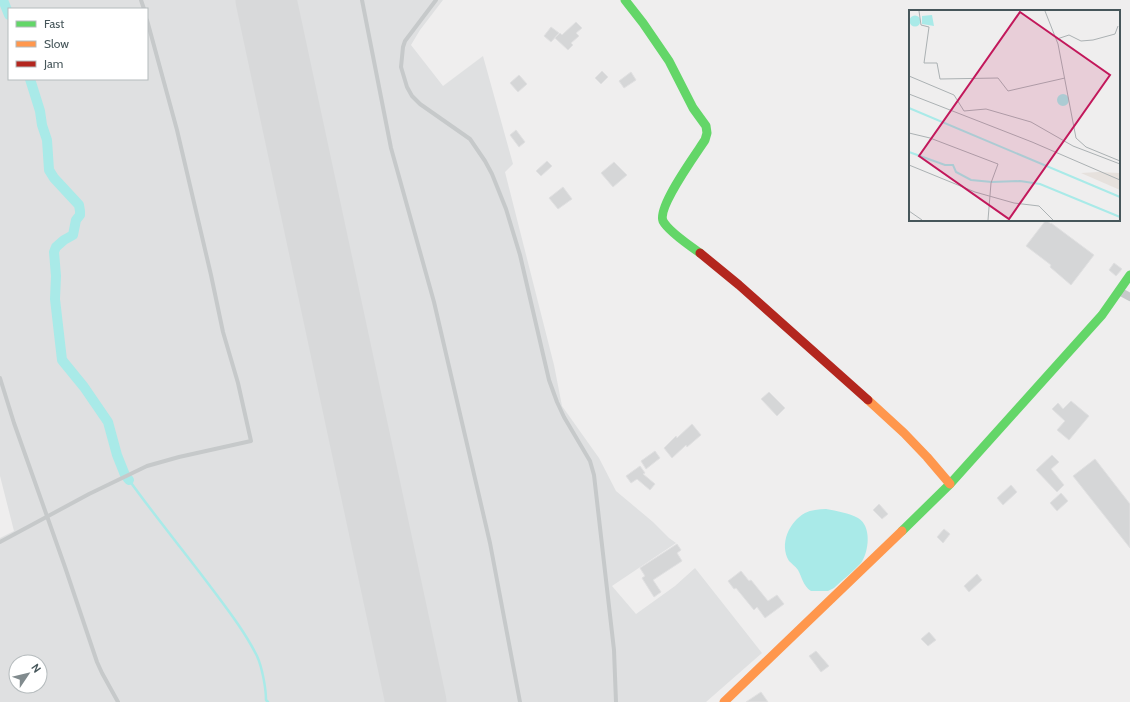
<svg xmlns="http://www.w3.org/2000/svg" width="1130" height="702" font-family="Cabin,sans-serif">
	<rect width="100%" height="100%" fill="#efeeee"/>
	<path fill="#dfe0e1" fill-rule="evenodd" d="M0,0H443L420,30L411,45L443,86L483,56L513,164L505,172L554,365L562,406L599,458L616,491L653,522L669,538L676,543L612,586L636,614L675,586L695,568L762,653L706,702H0V538L14,531L0,476ZM9,9H147V79H9ZM16,662H40V686H16Z"/>
	<path fill="#a9eae8" d="M826,509C837,511 849,513 858,518C872,526 869,552 861,563C853,572 842,580 834,588L828,591H811C803,586 802,577 798,570C795,566 792,564 789,561C779,544 789,522 805,513C811,510 819,509 826,509Z"/>
	<g fill="none" stroke-linecap="round" stroke-linejoin="round">
		<path stroke="#a9eae8" stroke-width="2.5" d="M129,480C157,519 188,556 216,594C231,614 246,634 257,656C262,667 266,688 266,700L268,702"/>
		<g stroke="#a9eae8" stroke-width="10">
			<polyline points="3,0 9,15"/>
			<polyline points="30,79 40,111 42,125 47,140 49,170 54,178 79,205 80,211 80,215 76,220 73,235 64,240 56,247 54,252 56,276 55,299 62,360 84,387 108,422 117,455 125,475 129,480"/>
		</g>
		<polyline stroke="#d8d9da" stroke-width="61" points="266,0 416,702"/>
	</g>
	<g fill="#d5d6d7" stroke="#e0e0e1">
		<polygon points="576,22 582,28 576,33 579,36 571,43 573,45 568,50 555,38 560,33 562,35"/>
		<polygon points="551,27 559,33 551,42 544,36"/>
		<polygon points="602,71 608,77 601,84 595,78"/>
		<polygon points="631,72 636,80 624,88 619,81"/>
		<polygon points="519,75 527,84 518,92 510,83"/>
		<polygon points="516,130 525,142 519,147 510,135"/>
		<polygon points="547,161 552,166 541,176 536,171"/>
		<polygon points="614,162 627,175 613,187 601,173"/>
		<polygon points="563,187 572,199 558,209 549,198"/>
		<polygon points="1046,220 1051,224 1051,223 1094,255 1071,285 1050,267 1051,265 1026,246"/>
		<polygon points="1114,263 1122,269 1116,276 1109,270"/>
		<polygon points="769,392 785,408 777,416 761,399"/>
		<polygon points="1071,401 1089,416 1069,440 1057,430 1065,421 1052,409 1058,403 1063,409"/>
		<polygon points="692,424 701,435 687,447 686,445 672,458 664,448 676,436 677,438"/>
		<polygon points="655,451 660,458 646,469 641,461"/>
		<polygon points="1052,455 1059,462 1051,469 1064,485 1057,492 1036,470"/>
		<polygon points="1095,459 1130,504 1130,548 1073,476"/>
		<polygon points="640,466 645,473 643,474 655,484 650,490 637,479 631,483 626,476"/>
		<polygon points="1011,485 1017,492 1003,505 997,498"/>
		<polygon points="1061,493 1068,501 1057,511 1050,503"/>
		<polygon points="879,504 888,514 882,519 873,510"/>
		<polygon points="944,529 950,534 943,543 937,537"/>
		<polygon points="677,544 681,550 677,553 682,561 653,580 661,592 654,597 642,578 645,576 640,568"/>
		<polygon points="741,571 749,581 751,580 768,601 777,595 784,604 765,618 757,607 754,610 736,588 734,589 728,581"/>
		<polygon points="977,574 982,580 969,592 964,586"/>
		<polygon points="929,632 936,640 928,646 921,639"/>
		<polygon points="816,651 829,666 821,672 809,656"/>
		<polygon points="761,692 768,702 746,702"/>
	</g>
	<g fill="none" stroke-linecap="round" stroke-linejoin="round">
		<g stroke="#c6c9ca" stroke-width="4">
			<polyline points="141,0 144,9"/>
			<polyline points="362,0 391,148 434,302 490,543 520,702"/>
			<polyline points="436,0 405,41 403,47 401,67 407,87 412,96 420,104 470,139 485,161 492,174 506,209 520,255 549,380 557,402 564,417 590,461 594,475 614,650 616,702"/>
			<polyline points="0,378 14,423 65,567 97,662 102,673 118,702"/>
			<polyline points="0,542 89,494 147,466 179,457 251,441 238,383 223,332 211,275 177,130 147,20"/>
		</g>
		<polyline stroke="#c6c9ca" stroke-width="8" points="1119,291 1130,297"/>
		<g stroke="#63d668" stroke-width="9">
			<path d="M625,0L643,23L669,61L693,108L706,126L707,133L705,140C696,154 657,207 663,221C668,231 690,246 700,253"/>
			<polyline points="902,531 950,484 1102,315 1130,275"/>
		</g>
		<g stroke="#ff974d" stroke-width="9">
			<polyline points="868,400 904,433 927,457 950,484"/>
			<polyline points="724,702 902,531"/>
		</g>
		<polyline stroke="#b3261e" stroke-width="9" points="700,253 739,285 868,400"/>
	</g>
	<g transform="translate(909 10)">
		<rect width="211" height="211" fill="#efeeee"/>
		<path d="M189,162L211,163V180L172,163Z" fill="#e6e1dd"/>
		<path d="M23,5L25,16L13,14V6ZM0.5 11a5.5 5.5 0 1 1 11 0a5.5 5.5 0 1 1-11 0ZM148 90a6 6 0 1 1 12 0a6 6 0 1 1-12 0Z" fill="#a9eae8"/>
		<path fill="none" stroke="#a9eae8" stroke-width="2" d="M0,98L211,187M0,142L36,155H44L47,162L62,170L83,172M83,172L111,171L131,174L211,207"/>
		<path fill="none" stroke="#abb1b3" stroke-width="1" d="M10,1L12,15L20,17L15,53H28L31,69L89,68L99,81L156,68M136,1L149,34L167,128L177,137L211,151M148,29L160,25L172,31L184,30L206,24L209,16M0,66L45,85L55,101L77,99L122,112L164,136L211,154M0,84L123,132L211,170M0,123L21,128L89,154L82,173L79,210M0,155L66,182L105,193L130,196L144,210M0,201L13,210"/>
		<path fill="#c2185b" fill-opacity="0.15" stroke="#c2185b" stroke-width="2" d="M111,2L201,65L100,209L10,146Z"/>
		<rect width="211" height="211" fill="none" stroke="#46565a" stroke-width="2"/>
	</g>
	<rect x="8" y="8" width="140" height="72" fill="#ffffff" stroke="#b5bbbd"/>
	<rect x="16" y="21" width="20" height="6" fill="#63d668" stroke="#b5bbbd"/>
	<text x="44" y="28" font-size="12" fill="#46565a">Fast</text>
	<rect x="16" y="41" width="20" height="6" fill="#ff974d" stroke="#b5bbbd"/>
	<text x="44" y="48" font-size="12" fill="#46565a">Slow</text>
	<rect x="16" y="61" width="20" height="6" fill="#b3261e" stroke="#b5bbbd"/>
	<text x="44" y="68" font-size="12" fill="#46565a">Jam</text>
	<g transform="translate(28 674) rotate(55)"><circle r="19" fill="#ffffff" stroke="#b5bbbd"/>
	<path d="M0-3L7 15L0 10L-7 15Z" fill="#818b8e"/>
	<text y="-6" font-size="11" font-weight="bold" text-anchor="middle" fill="#46565a">N</text>
	</g>
</svg>
